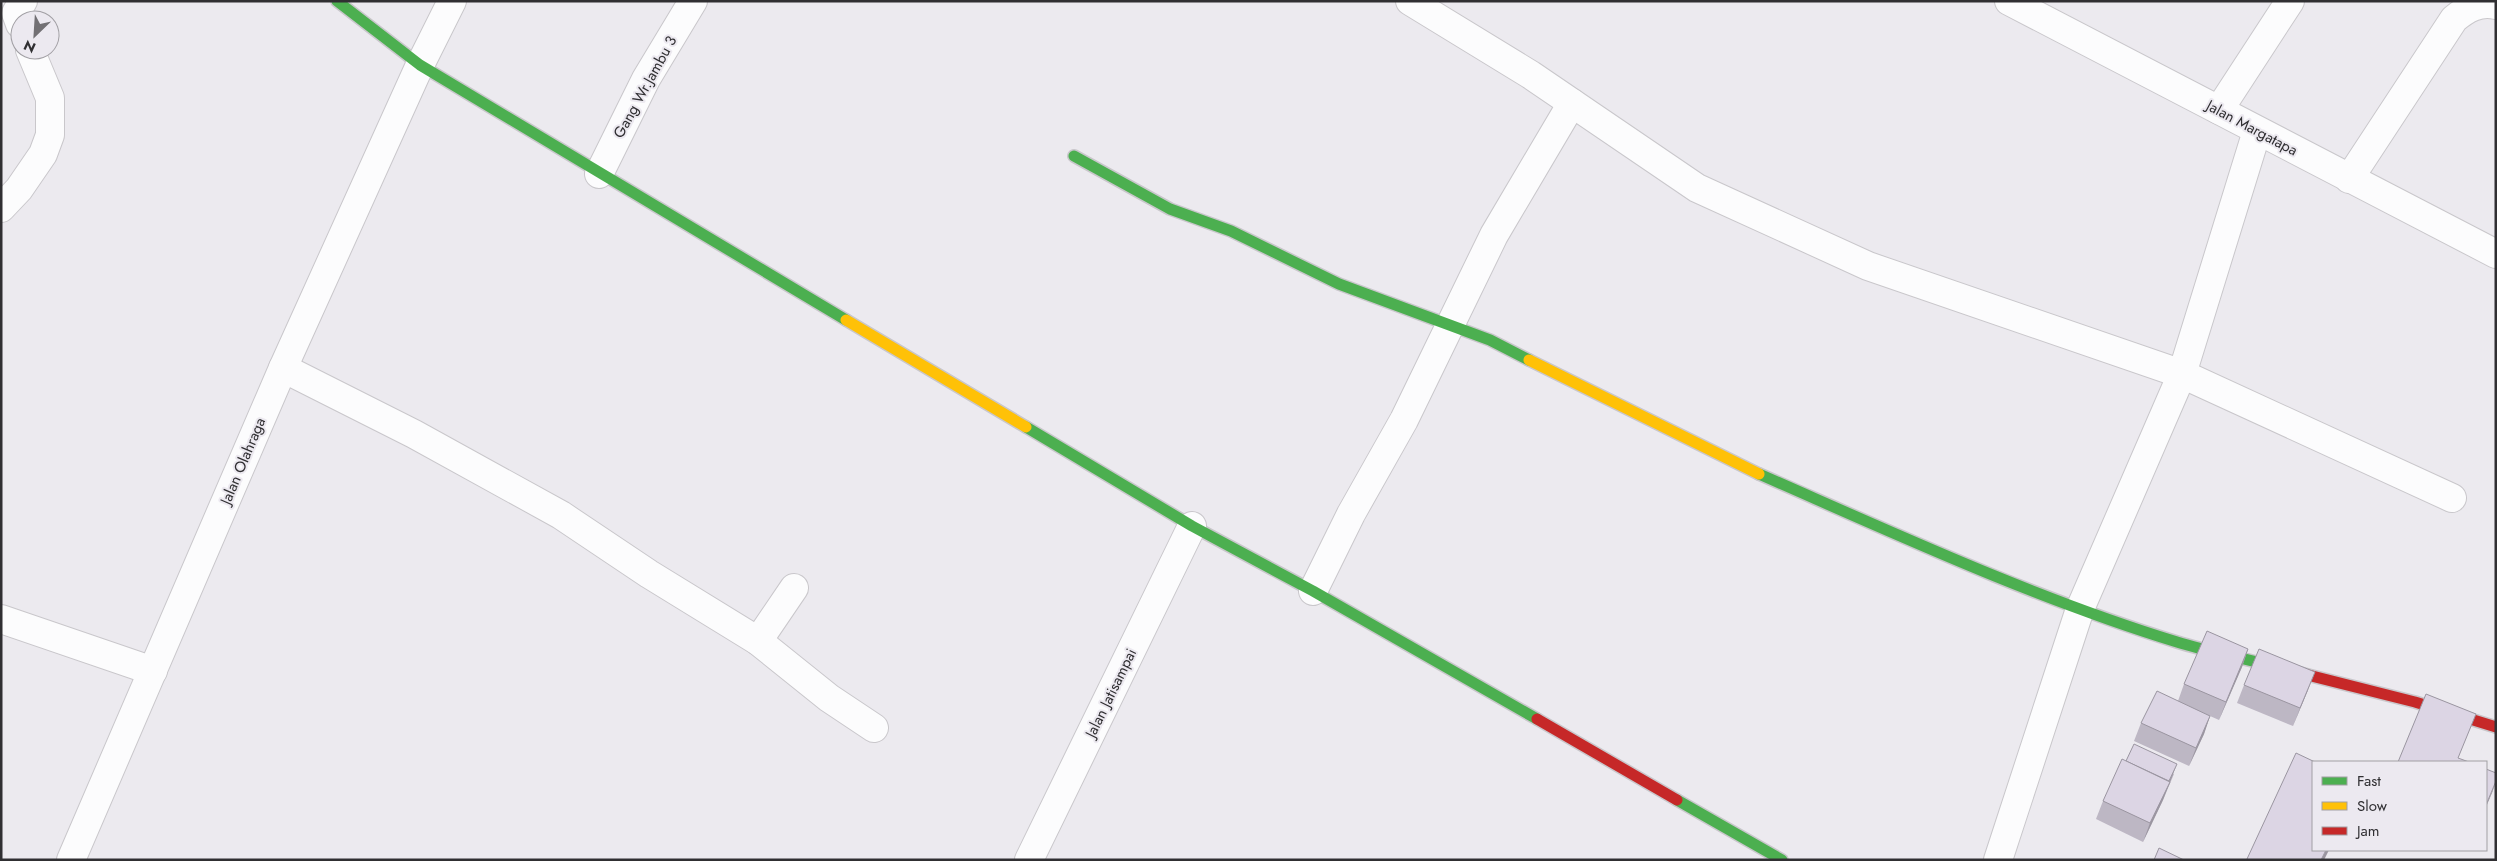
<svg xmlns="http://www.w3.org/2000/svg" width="2497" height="861" font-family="Jost,sans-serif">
	<rect width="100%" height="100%" fill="#eceaef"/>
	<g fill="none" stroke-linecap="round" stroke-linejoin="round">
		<defs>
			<g id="street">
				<polyline points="1410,1 1531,75 1697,188 1868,266 2182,374 2452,498"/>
				<polyline points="2009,1 2496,254"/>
				<polyline points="20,24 16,13 23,1"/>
				<polyline points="2219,110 2290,1"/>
				<polyline points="599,174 646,79 693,1"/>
				<path d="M2349,179L2454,19C2466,9 2479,1 2496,5"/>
				<polyline points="1,208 19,189 43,154 50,135 50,98 30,50"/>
				<polyline points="283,368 414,434 561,515 649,574 758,641 829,698 874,728"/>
				<polyline points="1313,591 1351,514 1404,420 1494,235 1572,103"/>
				<polyline points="1,619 153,671"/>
				<polyline points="758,641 794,588"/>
				<polyline points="71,860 283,368 420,65 452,1"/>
				<polyline points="1029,860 1192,526"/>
				<polyline points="1998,860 2080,609 2182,374 2257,131"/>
			</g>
			<g id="fast">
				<polyline points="337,1 420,65 846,320"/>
				<polyline points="1074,156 1170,209 1231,231 1339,284 1490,340 1529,360"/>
				<polyline points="1026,427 1192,526 1313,591 1537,719"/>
				<path d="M1759,474C1896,534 2034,598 2177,642C2209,652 2243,658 2276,667"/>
				<polyline points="1677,800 1782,860"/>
			</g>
			<g id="slow">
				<polyline points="846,320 1026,427"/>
				<polyline points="1529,360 1759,474"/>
			</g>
			<g id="jam">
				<polyline points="2276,667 2415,702 2496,727"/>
				<polyline points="1537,719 1677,800"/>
			</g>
		</defs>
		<use href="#street" stroke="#c9c7cb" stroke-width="30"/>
		<use href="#fast" stroke="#c9c7cb" stroke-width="14"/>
		<use href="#slow" stroke="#c9c7cb" stroke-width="14"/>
		<use href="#jam" stroke="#c9c7cb" stroke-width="14"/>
		<use href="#street" stroke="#fcfcfd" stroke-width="28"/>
		<use href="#fast" stroke="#4caf50" stroke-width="11"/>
		<use href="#slow" stroke="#ffc107" stroke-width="11"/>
		<use href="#jam" stroke="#c62828" stroke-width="11"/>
	</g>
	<g fill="#bdb7c4">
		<polygon points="2248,649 2242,667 2219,720 2210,716 2204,734 2189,766 2134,741 2141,723 2178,701 2184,684"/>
		<polygon points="2244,685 2308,690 2293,726 2237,703"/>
		<polygon points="2126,761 2174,774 2163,800 2143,842 2096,819 2103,801"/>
	</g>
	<g fill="#9a95a0">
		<polygon points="2248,649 2242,667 2219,720 2226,702"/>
		<polygon points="2315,672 2308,690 2293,726 2300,708"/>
		<polygon points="2210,716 2204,734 2189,766 2196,748"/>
		<polygon points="2177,764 2163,800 2143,842 2150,823"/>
		<polygon points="2496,782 2492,793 2486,807 2486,805"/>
		<polygon points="2326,850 2329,850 2324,860 2321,860"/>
	</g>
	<g fill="#dcd5e4" stroke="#9a95a0">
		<polygon points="2207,631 2248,649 2226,702 2184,684"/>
		<polygon points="2259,649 2315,672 2300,708 2244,685"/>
		<polygon points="2157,691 2210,716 2196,748 2141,723"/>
		<polygon points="2426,694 2476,714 2458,758 2469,762 2398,762"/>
		<polygon points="2134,744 2177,764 2169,781 2126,761"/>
		<polygon points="2296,753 2315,762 2313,762 2313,850 2326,850 2321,860 2248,860 2247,859"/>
		<polygon points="2122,759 2170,782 2150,823 2103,801"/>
		<polygon points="2486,769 2496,773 2496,781 2486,805"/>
		<polygon points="2159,848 2184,860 2154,860"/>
	</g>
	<g text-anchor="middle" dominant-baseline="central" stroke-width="4" stroke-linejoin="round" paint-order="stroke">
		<g font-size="15" fill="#302f32" stroke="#ece9f0">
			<text transform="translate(645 87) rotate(-61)">Gang Wr.Jambu 3</text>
			<text transform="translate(2252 128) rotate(28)">Jalan Margatapa</text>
			<text transform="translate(243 461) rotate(-67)">Jalan Olahraga</text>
			<text transform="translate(1111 693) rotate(-64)">Jalan Jatisampai</text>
		</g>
	</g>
	<rect width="2497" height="861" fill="none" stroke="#302f32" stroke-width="5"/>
	<rect x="2312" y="761" width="175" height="90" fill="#ece9f0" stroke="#a19fa4"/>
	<rect x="2322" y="777" width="25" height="8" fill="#4caf50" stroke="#a19fa4"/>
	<text x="2357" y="786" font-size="15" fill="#302f32">Fast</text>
	<rect x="2322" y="802" width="25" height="8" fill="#ffc107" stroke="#a19fa4"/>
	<text x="2357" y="811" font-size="15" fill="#302f32">Slow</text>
	<rect x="2322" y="827" width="25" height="8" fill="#c62828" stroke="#a19fa4"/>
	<text x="2357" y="836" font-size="15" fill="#302f32">Jam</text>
	<g transform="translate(35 35) rotate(205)"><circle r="24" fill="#ece9f0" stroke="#a19fa4"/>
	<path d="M0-4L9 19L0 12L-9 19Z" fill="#727074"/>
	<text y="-8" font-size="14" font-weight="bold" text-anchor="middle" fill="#302f32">N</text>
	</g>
</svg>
